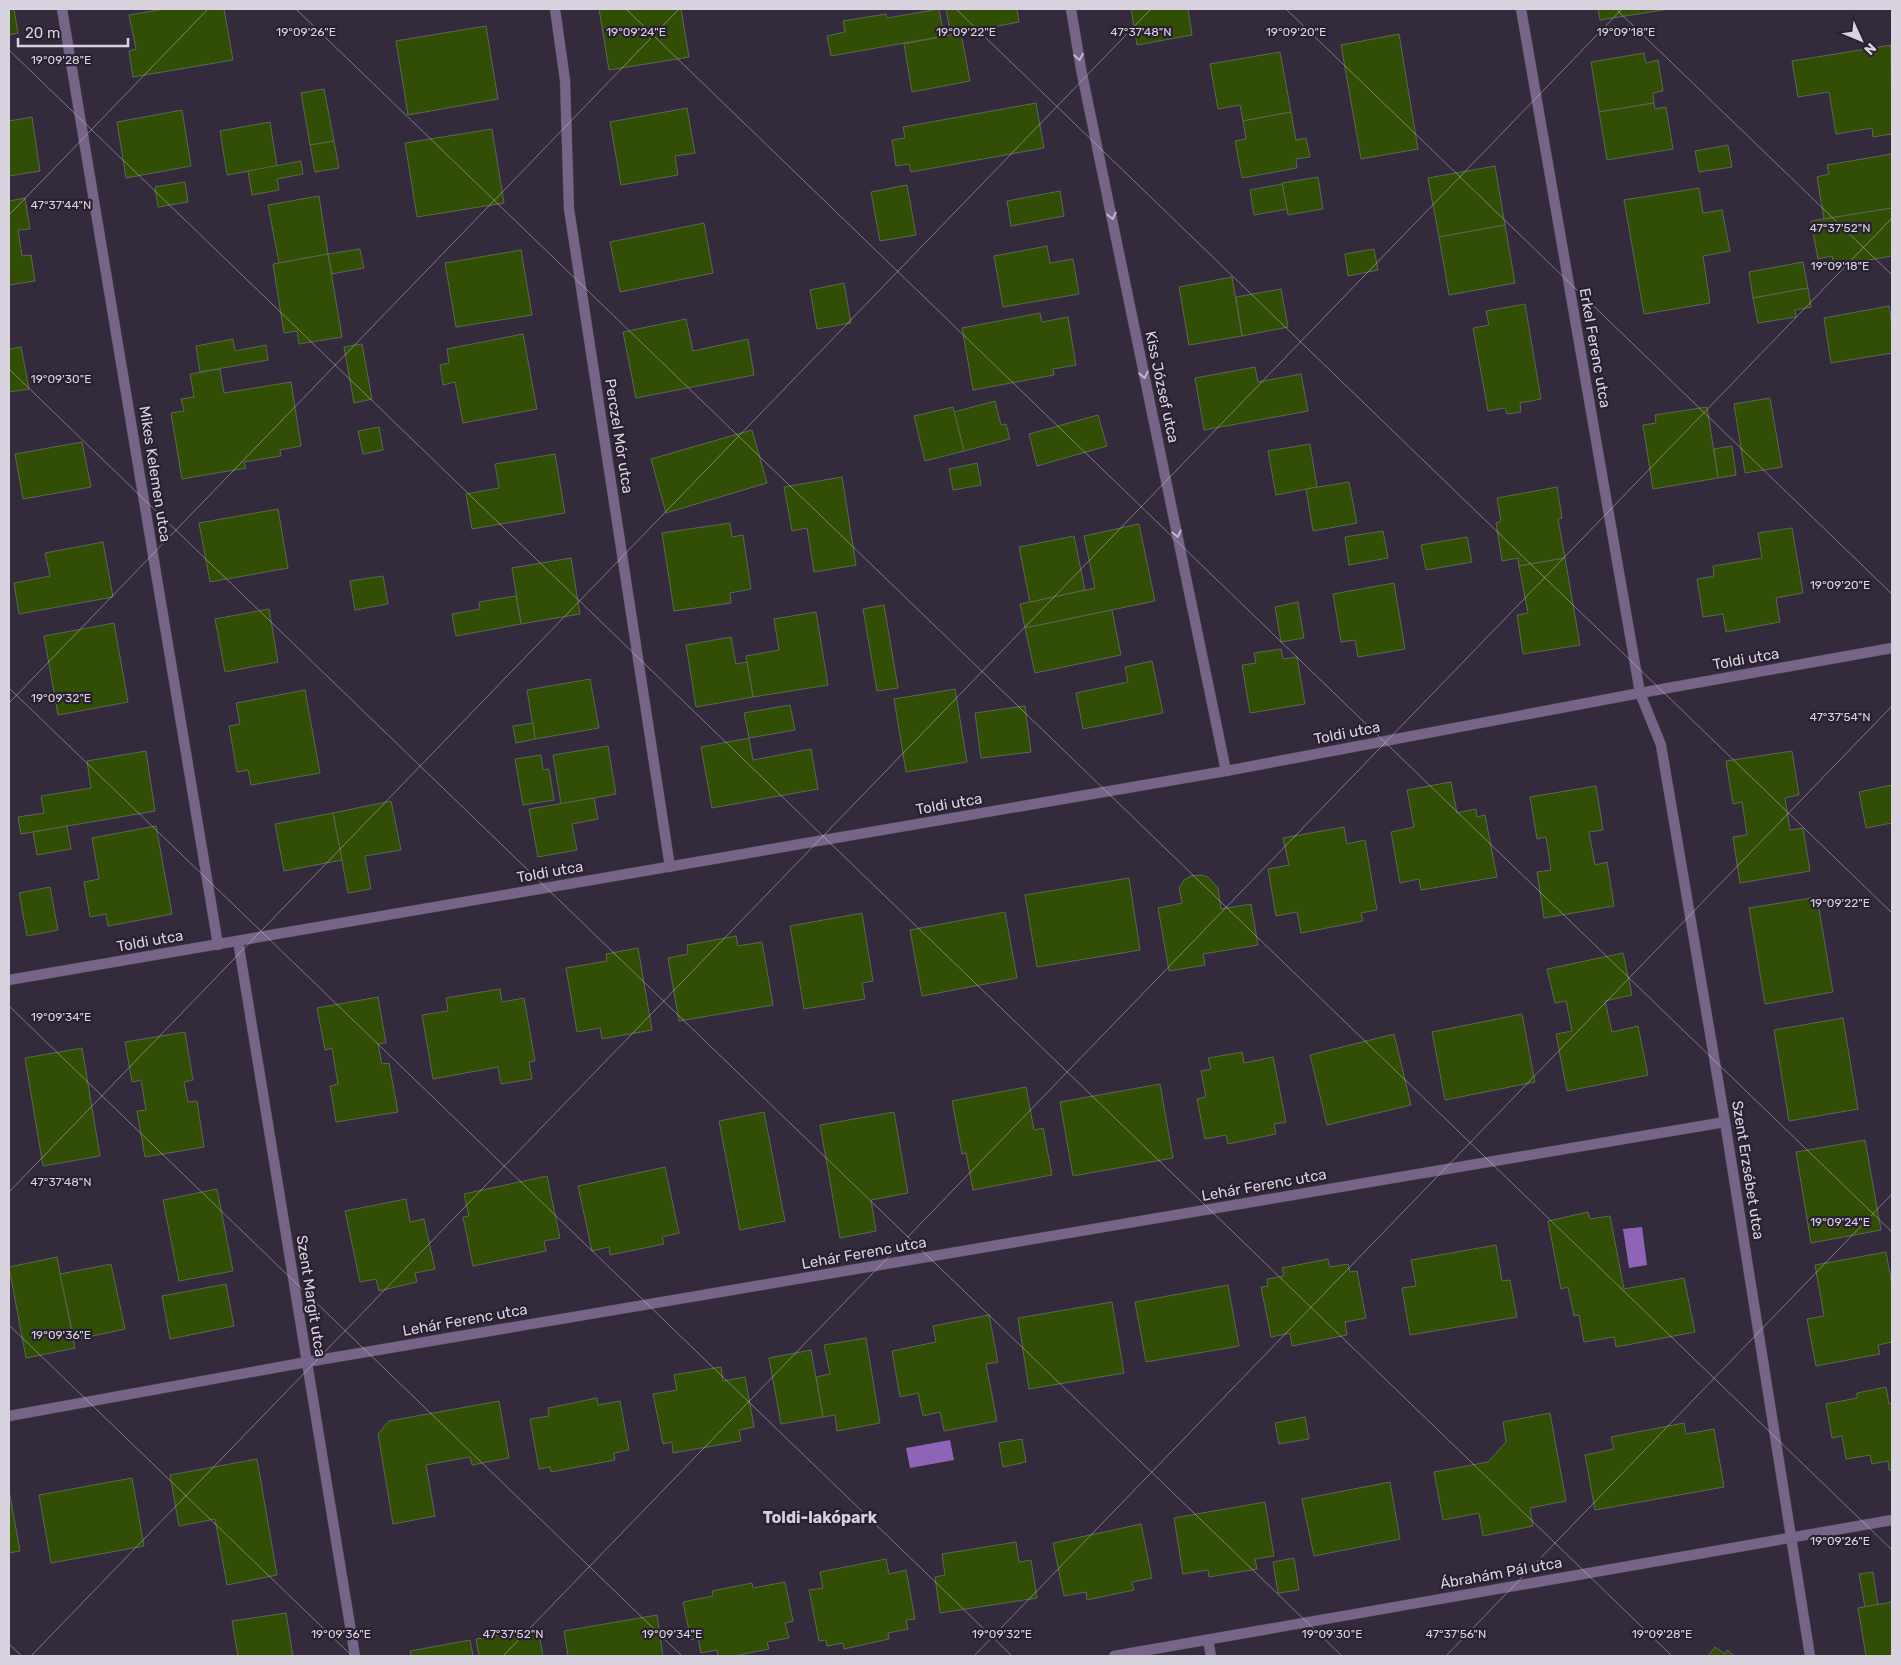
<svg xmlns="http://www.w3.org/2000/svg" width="1901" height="1665" font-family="Rubik,sans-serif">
	<rect width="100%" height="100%" fill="#332b3c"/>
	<g fill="#8e65b6">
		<polygon points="1642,1227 1647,1265 1629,1268 1623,1229"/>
		<polygon points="950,1440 954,1460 910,1468 906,1448"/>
	</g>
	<g fill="#314e04" stroke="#5d6754">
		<polygon points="9,9 14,9 18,33 9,35"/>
		<polygon points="164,9 224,9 233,60 133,77 129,51 136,49 129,15"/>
		<polygon points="599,9 681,9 689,57 609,70"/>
		<polygon points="939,9 944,36 831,56 827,36 845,32 843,21 886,14 887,18"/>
		<polygon points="946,9 1017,9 1019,22 951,35"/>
		<polygon points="1131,9 1188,9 1192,35 1137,45"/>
		<polygon points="1598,9 1669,9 1600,20"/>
		<polygon points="486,26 498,99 408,115 396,41"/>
		<polygon points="961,33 970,81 912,92 904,44"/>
		<polygon points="1399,34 1418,149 1361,159 1341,45"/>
		<polygon points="1891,45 1892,134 1873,137 1872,128 1836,134 1829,92 1798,97 1792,61"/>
		<polygon points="1280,52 1291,112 1243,121 1240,105 1218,109 1210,64"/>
		<polygon points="1644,53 1646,63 1658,60 1663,91 1653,93 1654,103 1599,112 1591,62"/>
		<polygon points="324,89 334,141 310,145 301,93"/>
		<polygon points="1036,103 1044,148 911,172 909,164 896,166 892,140 905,138 903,127"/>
		<polygon points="1654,103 1655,109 1666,107 1673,149 1607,160 1599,112"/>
		<polygon points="687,108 695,153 675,156 678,175 621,185 610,122"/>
		<polygon points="182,110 191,166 126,178 117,122"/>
		<polygon points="1291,112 1296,140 1306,138 1310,157 1296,159 1297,168 1242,178 1235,141 1246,139 1243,121"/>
		<polygon points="32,117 40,171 9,176 9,121"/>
		<polygon points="270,122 277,166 227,175 220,131"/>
		<polygon points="492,129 504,203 417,217 405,143"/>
		<polygon points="334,141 339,168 315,172 310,145"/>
		<polygon points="1728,145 1732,167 1699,172 1695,151"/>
		<polygon points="1892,154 1892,208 1824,219 1817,177 1829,174 1827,165"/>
		<polygon points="301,161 303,174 277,179 279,190 252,195 248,171"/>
		<polygon points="1495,166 1505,225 1439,237 1428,178"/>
		<polygon points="1318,177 1323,209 1288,215 1282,183"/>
		<polygon points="185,182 188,202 158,207 155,187"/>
		<polygon points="1282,184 1287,209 1254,215 1250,190"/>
		<polygon points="907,185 916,235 880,241 871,192"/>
		<polygon points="1699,188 1703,213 1722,210 1730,251 1703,256 1710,303 1644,314 1624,200"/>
		<polygon points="1060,191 1064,216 1011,226 1007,201"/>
		<polygon points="319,196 328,254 279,263 268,205"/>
		<polygon points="25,198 30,229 18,230 22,256 31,255 35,281 9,285 9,201"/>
		<polygon points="1892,208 1892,256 1834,266 1832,256 1818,259 1811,221"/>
		<polygon points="704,223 713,273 620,292 610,242"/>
		<polygon points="1505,225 1515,283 1449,295 1439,237"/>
		<polygon points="1047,246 1050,263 1073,259 1079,294 1003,307 994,256"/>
		<polygon points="360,249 364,268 332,274 328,254"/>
		<polygon points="1374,249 1378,270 1348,276 1345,254"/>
		<polygon points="521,250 532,315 456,327 445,263"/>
		<polygon points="328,254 342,337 299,344 297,331 284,333 273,264"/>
		<polygon points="1803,262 1808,288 1753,298 1749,272"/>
		<polygon points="1232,277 1242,336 1189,345 1179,287"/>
		<polygon points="844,283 851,323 817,329 810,290"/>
		<polygon points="1808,288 1811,307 1795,310 1796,317 1758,323 1753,298"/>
		<polygon points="1281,289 1288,327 1242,336 1236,297"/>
		<polygon points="1525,304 1541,399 1520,403 1521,412 1507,414 1505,408 1488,411 1473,328 1489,325 1486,311"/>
		<polygon points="1889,306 1892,325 1892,353 1831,363 1824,318"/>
		<polygon points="1040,313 1042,322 1068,317 1076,365 1053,369 1054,375 973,390 962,328"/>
		<polygon points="686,319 693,351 748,339 754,375 636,398 623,332"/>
		<polygon points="523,334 537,409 463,423 455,382 443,385 440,365 449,363 447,349"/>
		<polygon points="233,339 235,351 266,345 268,360 200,372 196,346"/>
		<polygon points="362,344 372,399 354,403 344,347"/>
		<polygon points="21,347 29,389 9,392 9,349"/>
		<polygon points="1255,367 1258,382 1301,374 1308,411 1204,430 1195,378"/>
		<polygon points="220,369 224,393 291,382 301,446 280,450 281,456 244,462 246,468 182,479 171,413 184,411 181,399 194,397 190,374"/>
		<polygon points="1770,398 1782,467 1745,473 1734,404"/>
		<polygon points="995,401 1001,425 1006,424 1010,439 964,451 954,412"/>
		<polygon points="953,407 964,451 925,461 914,416"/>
		<polygon points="1707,407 1718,478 1653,489 1643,425 1656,423 1655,415"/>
		<polygon points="1098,415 1107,446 1037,466 1029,434"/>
		<polygon points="379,427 383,450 363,454 358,431"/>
		<polygon points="752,430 767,483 666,513 651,459"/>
		<polygon points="82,442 91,487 23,499 15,454"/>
		<polygon points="1310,444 1317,487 1276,495 1268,451"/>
		<polygon points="1732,446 1736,475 1718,478 1714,449"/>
		<polygon points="555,454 565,513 472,529 466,494 499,488 495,464"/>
		<polygon points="977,463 981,485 953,490 949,469"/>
		<polygon points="842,477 856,565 814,572 807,528 792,531 784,487"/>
		<polygon points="1349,482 1357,523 1313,531 1306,489"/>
		<polygon points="1557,487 1562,518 1558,519 1565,558 1519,566 1518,558 1502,561 1496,523 1501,521 1497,498"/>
		<polygon points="278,509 288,568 210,582 199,523"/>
		<polygon points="730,523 732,537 743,535 751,589 730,593 731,603 674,611 662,533"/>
		<polygon points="1139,524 1155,601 1025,628 1020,604 1095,588 1084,536"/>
		<polygon points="1792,528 1803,593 1776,598 1780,622 1726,632 1723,614 1703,617 1697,579 1714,576 1713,566 1762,558 1758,533"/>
		<polygon points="1383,531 1388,558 1349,565 1345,537"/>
		<polygon points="1074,536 1085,590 1030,602 1019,547"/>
		<polygon points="1467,537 1472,562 1426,570 1421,545"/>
		<polygon points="103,542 113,597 19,614 14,583 50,576 45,553"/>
		<polygon points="571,558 580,614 521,624 512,568"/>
		<polygon points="1565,558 1580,645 1523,654 1517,615 1528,613 1519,566"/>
		<polygon points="383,576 388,604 355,610 350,581"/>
		<polygon points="1394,583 1405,649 1358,657 1355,640 1341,642 1333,594"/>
		<polygon points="516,596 521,624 456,636 452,614 480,609 479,602"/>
		<polygon points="1298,602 1304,638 1281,642 1275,607"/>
		<polygon points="884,605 898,688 877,691 863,609"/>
		<polygon points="269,609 278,662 225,672 215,619"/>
		<polygon points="1112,610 1121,655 1035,673 1025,628"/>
		<polygon points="816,612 828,685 753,697 746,656 779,650 774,619"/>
		<polygon points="114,623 128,702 58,715 44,636"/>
		<polygon points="731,637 736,664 747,662 753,697 696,707 686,645"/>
		<polygon points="1281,649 1283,659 1297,657 1305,704 1250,713 1242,665 1256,663 1254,653"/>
		<polygon points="1152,661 1163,713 1083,729 1076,693 1128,682 1125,667"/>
		<polygon points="590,679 599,728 535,739 527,690"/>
		<polygon points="955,689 967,762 906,772 894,699"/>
		<polygon points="305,690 320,773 251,785 248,770 237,772 229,726 240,724 236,703"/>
		<polygon points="790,705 795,730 749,738 744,713"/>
		<polygon points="1025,706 1031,752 981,758 975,713"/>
		<polygon points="533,723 535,739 516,743 513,726"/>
		<polygon points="749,738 753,760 811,749 818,789 712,808 701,747"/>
		<polygon points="608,746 616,794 561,804 553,755"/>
		<polygon points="146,751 155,811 21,834 18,817 44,813 41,796 91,788 87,761"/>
		<polygon points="1792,751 1799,795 1785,798 1790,830 1803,828 1810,871 1740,883 1733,837 1747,835 1742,802 1733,804 1726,761"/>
		<polygon points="541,755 543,770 549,769 554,800 523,805 515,759"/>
		<polygon points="1451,782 1457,813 1476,809 1477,817 1485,815 1497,877 1421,890 1419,879 1400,883 1391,832 1414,827 1407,790"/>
		<polygon points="1892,785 1892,823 1866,828 1859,792"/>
		<polygon points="1596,786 1603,830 1589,832 1595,865 1607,862 1614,906 1544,918 1537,872 1551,870 1546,837 1537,839 1530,797"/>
		<polygon points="594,798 598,819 572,824 577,850 538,857 529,809"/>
		<polygon points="391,801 401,850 365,856 371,889 348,893 333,813"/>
		<polygon points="333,813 342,860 284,871 275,824"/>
		<polygon points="67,826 71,849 37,855 33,832"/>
		<polygon points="156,826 172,914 108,926 106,914 90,917 84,882 99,879 92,838"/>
		<polygon points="1344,827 1347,844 1365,840 1377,910 1361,913 1363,921 1301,933 1297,912 1276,916 1268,869 1289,865 1283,838"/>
		<polygon points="1201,875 1208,877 1218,888 1221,909 1251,904 1258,945 1203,954 1205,965 1169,971 1158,908 1182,903 1179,888 1184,880 1191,876"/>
		<polygon points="1129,878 1140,950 1037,967 1025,895"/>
		<polygon points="50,887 58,930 27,936 19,893"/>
		<polygon points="1817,897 1833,992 1765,1004 1749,908"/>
		<polygon points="1005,912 1017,978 922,996 910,930"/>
		<polygon points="862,913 873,981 862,983 865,999 804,1009 790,926"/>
		<polygon points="736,936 738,946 762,942 773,1005 679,1021 668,958 688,954 687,945"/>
		<polygon points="638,948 652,1030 602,1039 600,1028 577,1032 566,968 607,961 606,954"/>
		<polygon points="1623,953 1632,995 1605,1001 1612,1032 1638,1026 1648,1075 1567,1091 1556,1034 1572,1031 1566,1001 1555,1003 1547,969"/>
		<polygon points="500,989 502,1002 524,998 535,1061 529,1062 532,1079 501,1084 498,1067 433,1079 422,1015 448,1011 446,998"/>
		<polygon points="378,997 386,1043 378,1044 382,1064 389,1063 398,1112 336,1122 330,1086 338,1084 332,1048 325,1050 317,1008"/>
		<polygon points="1522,1014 1535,1082 1445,1100 1432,1032"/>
		<polygon points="1843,1018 1858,1109 1789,1121 1774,1030"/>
		<polygon points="185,1032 193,1080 184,1082 188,1102 197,1101 204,1147 145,1157 137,1111 146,1110 141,1080 132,1082 125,1042"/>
		<polygon points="1394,1034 1411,1105 1327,1125 1310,1055"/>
		<polygon points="82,1048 100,1156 43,1166 25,1058"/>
		<polygon points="1242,1052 1244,1063 1273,1057 1286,1122 1274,1124 1276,1134 1228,1144 1226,1135 1205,1139 1197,1099 1206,1097 1201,1071 1211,1069 1208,1058"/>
		<polygon points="1160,1084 1173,1158 1073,1176 1060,1102"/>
		<polygon points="1026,1087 1034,1130 1043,1128 1052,1175 973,1190 966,1153 962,1154 952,1101"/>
		<polygon points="764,1112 785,1221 740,1230 719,1121"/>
		<polygon points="894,1112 908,1193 871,1200 876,1231 840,1238 820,1125"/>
		<polygon points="1865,1140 1881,1230 1811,1243 1796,1152"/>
		<polygon points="665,1167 679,1233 662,1237 664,1244 610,1255 609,1247 592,1251 578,1186"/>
		<polygon points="547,1176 560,1238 544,1241 546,1251 473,1266 463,1217 469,1216 464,1194"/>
		<polygon points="217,1189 233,1271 179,1281 163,1200"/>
		<polygon points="406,1199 410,1222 424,1219 435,1269 415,1273 417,1282 379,1291 376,1279 360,1282 345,1211"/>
		<polygon points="1588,1212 1590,1219 1610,1216 1624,1289 1684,1278 1695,1332 1616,1347 1614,1337 1584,1342 1579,1315 1574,1316 1568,1287 1561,1289 1548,1221"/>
		<polygon points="1496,1245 1502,1281 1510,1280 1517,1317 1410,1335 1402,1288 1416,1286 1411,1260"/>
		<polygon points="1886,1252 1892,1285 1892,1342 1878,1345 1880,1354 1816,1366 1807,1319 1824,1316 1815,1265"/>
		<polygon points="57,1257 75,1348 26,1358 9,1267"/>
		<polygon points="1328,1259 1330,1267 1348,1264 1350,1272 1357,1271 1366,1318 1345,1322 1347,1335 1292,1346 1290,1333 1271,1337 1261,1287 1268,1286 1267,1279 1284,1276 1282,1268"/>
		<polygon points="111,1264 125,1329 74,1340 60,1274"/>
		<polygon points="226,1284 234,1326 170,1339 162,1296"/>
		<polygon points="1228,1285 1239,1346 1146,1362 1135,1302"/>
		<polygon points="1112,1302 1124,1373 1029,1389 1018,1318"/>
		<polygon points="989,1315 998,1362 986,1364 997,1421 944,1431 940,1412 923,1416 918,1393 900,1397 892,1351 936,1342 933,1326"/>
		<polygon points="866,1338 880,1423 837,1431 835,1415 823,1417 816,1377 830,1374 824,1345"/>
		<polygon points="811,1350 823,1417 781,1424 769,1358"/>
		<polygon points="721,1367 723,1381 745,1377 754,1427 739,1430 741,1441 673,1453 672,1442 663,1444 653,1394 677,1390 674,1375"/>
		<polygon points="1886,1387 1889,1404 1892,1403 1892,1470 1889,1470 1888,1461 1872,1464 1870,1455 1846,1459 1842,1436 1832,1438 1826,1404 1857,1398 1857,1393"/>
		<polygon points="597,1398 598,1405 620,1401 629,1450 614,1453 615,1460 551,1472 550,1467 539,1469 530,1419 549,1416 548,1408"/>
		<polygon points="499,1401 509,1458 472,1465 470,1457 426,1465 435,1516 393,1524 378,1434 389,1421"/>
		<polygon points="1550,1413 1566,1501 1530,1508 1533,1526 1483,1536 1479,1513 1443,1520 1434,1472 1488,1462 1506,1442 1503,1422"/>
		<polygon points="1305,1417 1309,1439 1279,1444 1275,1423"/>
		<polygon points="1684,1423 1686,1434 1714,1429 1724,1487 1595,1510 1585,1455 1614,1449 1611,1437"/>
		<polygon points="1022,1439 1026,1462 1003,1467 999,1443"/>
		<polygon points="257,1459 277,1575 227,1585 215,1519 179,1526 170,1475"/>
		<polygon points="132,1478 144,1546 51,1563 39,1495"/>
		<polygon points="1390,1482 1400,1539 1314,1556 1302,1499"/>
		<polygon points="9,1490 20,1551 9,1553"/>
		<polygon points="1265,1502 1274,1556 1255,1559 1257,1569 1209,1577 1208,1570 1183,1574 1174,1518"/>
		<polygon points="1141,1524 1152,1578 1132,1582 1134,1590 1087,1600 1086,1592 1064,1596 1053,1543"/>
		<polygon points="1016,1542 1019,1562 1031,1560 1037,1598 940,1613 935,1577 945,1575 942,1554"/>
		<polygon points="1294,1558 1299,1590 1278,1593 1273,1562"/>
		<polygon points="886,1559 889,1574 906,1570 915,1619 906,1620 908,1629 888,1633 889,1639 844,1649 843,1643 827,1646 826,1640 819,1641 809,1590 823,1588 820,1572"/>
		<polygon points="1873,1572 1878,1605 1865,1607 1859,1574"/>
		<polygon points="785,1582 793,1621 785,1623 789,1638 767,1642 769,1649 734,1656 718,1656 717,1650 701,1653 698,1638 691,1640 683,1602 713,1596 712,1591 752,1583 753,1588"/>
		<polygon points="1892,1602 1892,1656 1866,1656 1858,1608"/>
		<polygon points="286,1613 293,1656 238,1656 232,1621"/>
		<polygon points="657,1615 663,1656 568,1656 564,1631"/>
		<polygon points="538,1628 543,1656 479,1656 476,1639"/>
		<polygon points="470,1640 473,1656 411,1656 410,1651"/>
		<polygon points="1715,1647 1725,1654 1727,1650 1735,1656 1708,1656"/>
	</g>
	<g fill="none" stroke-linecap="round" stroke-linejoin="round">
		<defs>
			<g id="minor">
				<polyline points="62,9 218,945"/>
				<polyline points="555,9 565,80 569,209 670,867"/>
				<polyline points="1071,9 1081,69 1226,771"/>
				<polyline points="1521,9 1640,693 1661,745 1725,1122 1810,1656"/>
				<polyline points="238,941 355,1656"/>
				<polyline points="9,980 1226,771 1640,693 1892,648"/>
				<polyline points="9,1416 307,1362 1725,1122"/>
				<polyline points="1208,1640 1211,1656"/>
				<polyline points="1114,1656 1892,1520"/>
			</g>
		</defs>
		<use href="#minor" stroke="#4d4656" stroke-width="11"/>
		<use href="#minor" stroke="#766588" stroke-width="10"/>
	</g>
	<defs><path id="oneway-chevron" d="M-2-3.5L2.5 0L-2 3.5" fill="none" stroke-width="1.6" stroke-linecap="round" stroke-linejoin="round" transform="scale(1.25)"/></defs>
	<g stroke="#c0b8c8">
		<use href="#oneway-chevron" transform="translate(1079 57) rotate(81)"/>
		<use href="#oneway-chevron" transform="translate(1112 216) rotate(78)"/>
		<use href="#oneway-chevron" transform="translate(1144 375) rotate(78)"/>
		<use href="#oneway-chevron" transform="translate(1177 534) rotate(78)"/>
	</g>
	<path fill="none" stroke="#d8d3de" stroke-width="1" stroke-opacity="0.45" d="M296,9L1892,1550M626,9L1892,1232M956,9L1892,913M1286,9L1892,594M1616,9L1892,275M9,50L1672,1656M9,215L208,9M9,369L1342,1656M9,688L1012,1656M9,703L679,9M9,1006L682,1656M9,1192L1151,9M9,1325L352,1656M9,1644L22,1656M31,1656L1622,9M503,1656L1892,218M974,1656L1892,706M1446,1656L1892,1194"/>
	<g text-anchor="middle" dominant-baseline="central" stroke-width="4.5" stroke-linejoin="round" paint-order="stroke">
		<g font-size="15" fill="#d8d3de" stroke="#292131">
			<text transform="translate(1595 348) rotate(80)">Erkel Ferenc utca</text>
			<text transform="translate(1162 387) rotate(78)">Kiss József utca</text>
			<text transform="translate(619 436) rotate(81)">Perczel Mór utca</text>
			<text transform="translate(155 474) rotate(81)">Mikes Kelemen utca</text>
			<text transform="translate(1746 659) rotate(-10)">Toldi utca</text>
			<text transform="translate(1347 733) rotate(-11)">Toldi utca</text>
			<text transform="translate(949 804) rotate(-10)">Toldi utca</text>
			<text transform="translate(550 872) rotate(-10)">Toldi utca</text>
			<text transform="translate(150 941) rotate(-10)">Toldi utca</text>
			<text transform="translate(1748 1170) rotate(81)">Szent Erzsébet utca</text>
			<text transform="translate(1264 1185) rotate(-10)">Lehár Ferenc utca</text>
			<text transform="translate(864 1253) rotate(-10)">Lehár Ferenc utca</text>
			<text transform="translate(311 1296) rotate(81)">Szent Margit utca</text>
			<text transform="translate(465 1320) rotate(-10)">Lehár Ferenc utca</text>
			<text transform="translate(1501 1573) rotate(-10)">Ábrahám Pál utca</text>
		</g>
		<g font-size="16" font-weight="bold" fill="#d8cfe5" stroke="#292131">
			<text x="820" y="1517">Toldi-lakópark</text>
		</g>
	</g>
	<g font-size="12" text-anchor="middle" fill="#d8d3de" stroke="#292131" stroke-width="4.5" stroke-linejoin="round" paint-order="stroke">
		<text x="636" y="36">19°09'24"E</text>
		<text x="966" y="36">19°09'22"E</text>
		<text x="1296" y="36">19°09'20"E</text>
		<text x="1626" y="36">19°09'18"E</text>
		<text x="306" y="36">19°09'26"E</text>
		<text x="1141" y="36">47°37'48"N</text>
		<text x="61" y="64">19°09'28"E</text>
		<text x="61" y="209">47°37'44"N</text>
		<text x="1840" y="232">47°37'52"N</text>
		<text x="1840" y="270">19°09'18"E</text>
		<text x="61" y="383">19°09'30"E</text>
		<text x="1840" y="589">19°09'20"E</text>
		<text x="61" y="702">19°09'32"E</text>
		<text x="1840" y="721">47°37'54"N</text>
		<text x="1840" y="907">19°09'22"E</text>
		<text x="61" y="1021">19°09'34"E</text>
		<text x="61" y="1186">47°37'48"N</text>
		<text x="1840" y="1226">19°09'24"E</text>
		<text x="61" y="1339">19°09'36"E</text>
		<text x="1840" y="1545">19°09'26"E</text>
		<text x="513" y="1638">47°37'52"N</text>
		<text x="1456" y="1638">47°37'56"N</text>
		<text x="341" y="1638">19°09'36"E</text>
		<text x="672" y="1638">19°09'34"E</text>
		<text x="1002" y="1638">19°09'32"E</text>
		<text x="1332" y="1638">19°09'30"E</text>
		<text x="1662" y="1638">19°09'28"E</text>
	</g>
	<rect width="1901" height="1665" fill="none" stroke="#d8d3de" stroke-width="20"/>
	<g transform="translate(1861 40) rotate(134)" stroke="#292131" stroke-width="4" paint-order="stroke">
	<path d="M0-4L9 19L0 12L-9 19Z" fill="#d8d3de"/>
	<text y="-8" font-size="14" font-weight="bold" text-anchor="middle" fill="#d8d3de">N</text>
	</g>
	<path d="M18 38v8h110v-8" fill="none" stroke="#d8d3de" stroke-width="2.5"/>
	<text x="25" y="38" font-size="15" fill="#d8d3de" stroke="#292131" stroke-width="4" paint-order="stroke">20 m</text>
</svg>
